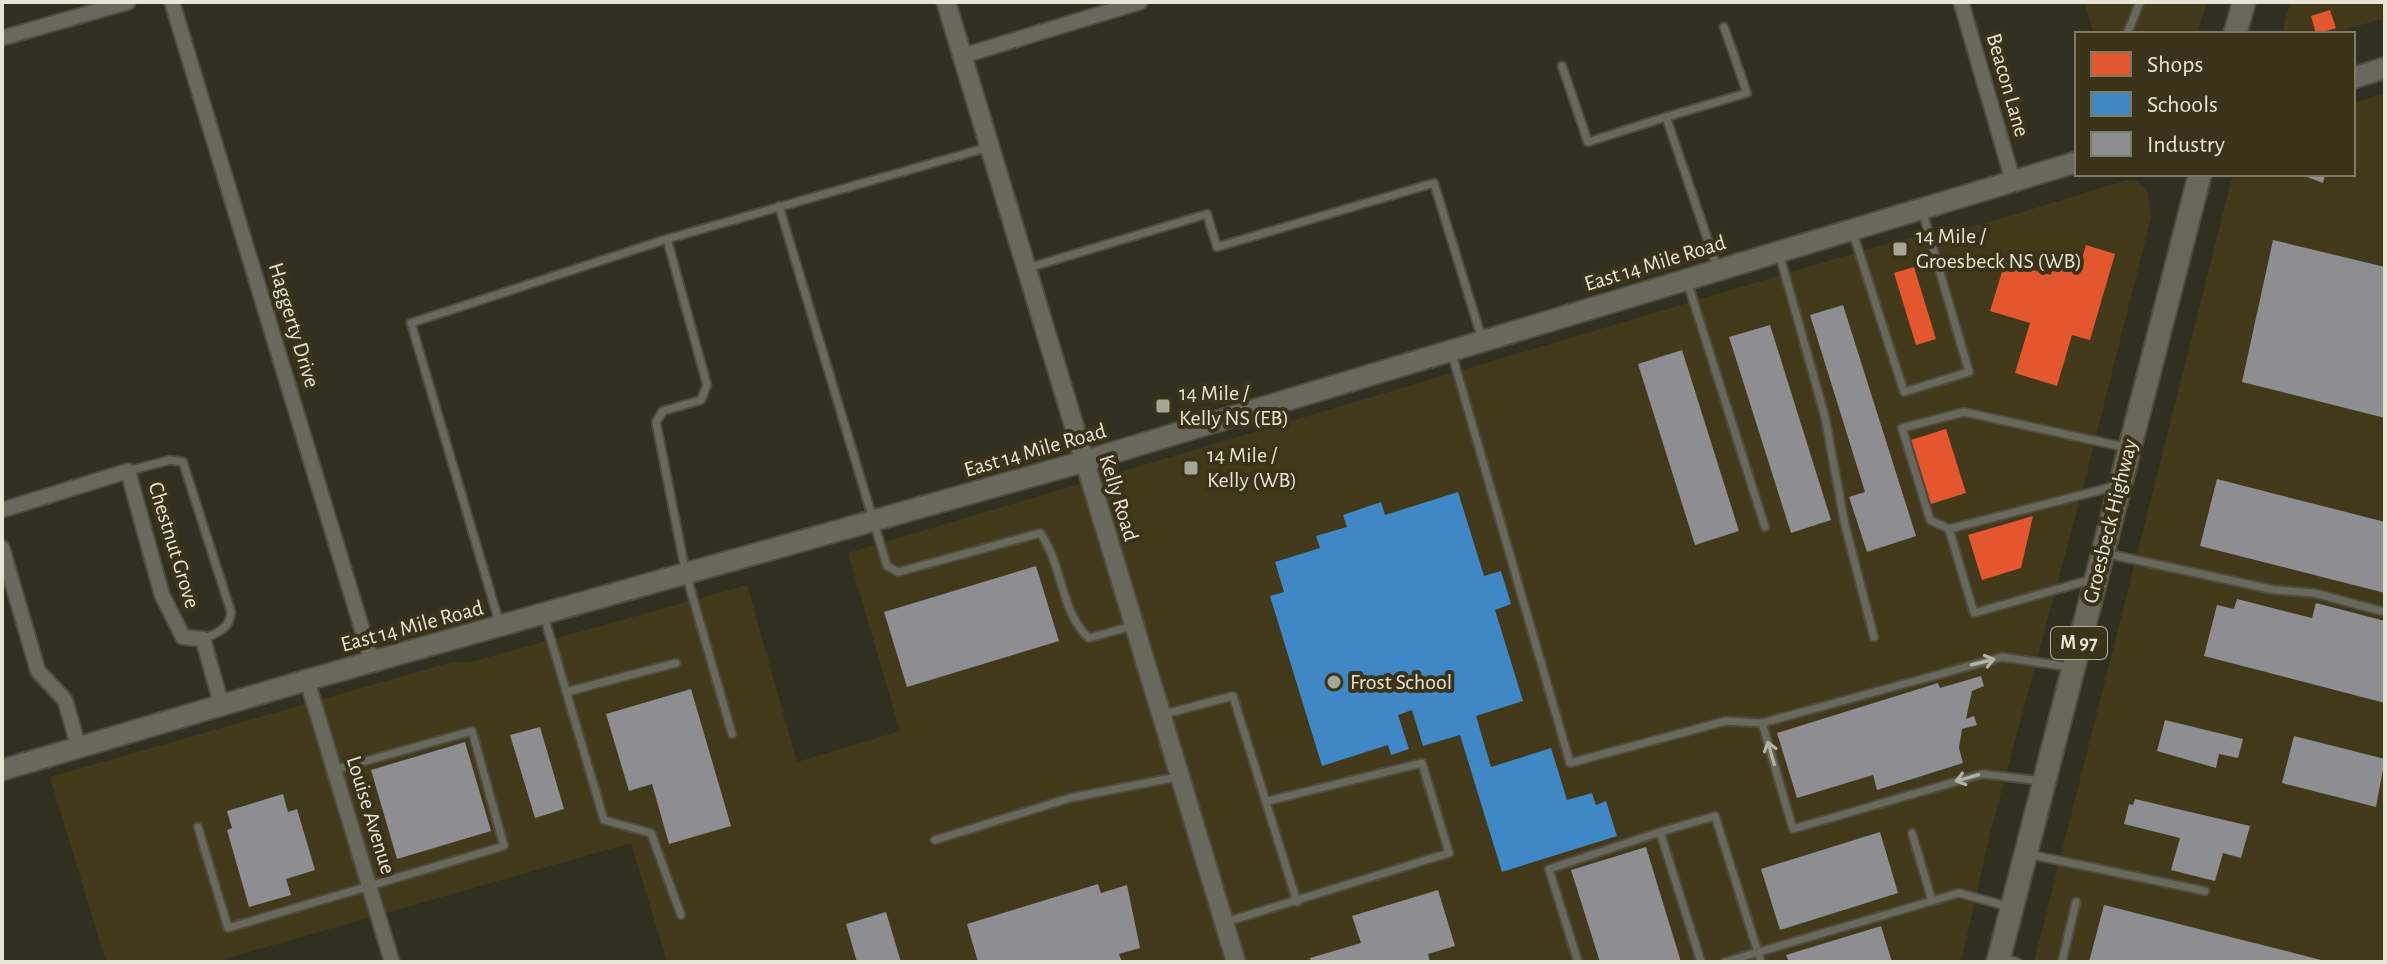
<svg xmlns="http://www.w3.org/2000/svg" width="2387" height="964" font-family="'Alegreya Sans',sans-serif">
	<rect width="100%" height="100%" fill="#322f21"/>
	<g fill="#413919">
		<polygon points="2084,2 2207,2 2197,34 2094,34"/>
		<polygon points="2290,2 2385,2 2385,18 2330,34 2282,34"/>
		<polygon points="2385,93 2385,962 2034,962 2233,174 2353,174 2353,103"/>
		<polygon points="2127,180 2137,181 2147,190 2151,217 2084,484 1991,830 1961,962 667,962 631,843 214,962 106,962 50,777 452,662 471,662 747,585 797,762 900,731 848,553 1835,259 1900,240 1983,224"/>
	</g>
	<g fill="#e4572e">
		<polygon points="2330,10 2336,28 2316,34 2311,16"/>
		<polygon points="2086,245 2115,254 2090,340 2072,335 2057,386 2015,373 2030,323 1990,311 2005,262 2051,275 2056,258 2080,265"/>
		<polygon points="1914,267 1936,339 1916,345 1894,273"/>
		<polygon points="1946,429 1966,493 1931,504 1911,440"/>
		<polygon points="2033,516 2021,568 1982,580 1968,535"/>
	</g>
	<polygon fill="#3f88c5" points="1458,492 1484,576 1501,571 1511,604 1495,610 1523,701 1476,716 1491,767 1551,748 1567,800 1592,793 1596,805 1606,801 1617,836 1502,872 1460,735 1423,746 1412,710 1398,715 1409,749 1391,755 1388,745 1322,766 1270,596 1284,592 1275,562 1320,548 1316,536 1347,527 1343,515 1381,502 1385,515"/>
	<g fill="#8d8d92">
		<polygon points="2299,174 2325,174 2323,183"/>
		<polygon points="2273,240 2385,267 2385,418 2242,382"/>
		<polygon points="1843,305 1916,536 1867,552 1849,497 1865,492 1810,315"/>
		<polygon points="1770,325 1831,520 1791,533 1729,337"/>
		<polygon points="1682,350 1739,531 1695,545 1638,364"/>
		<polygon points="2217,479 2385,522 2385,593 2200,546"/>
		<polygon points="1036,566 1059,641 907,687 884,612"/>
		<polygon points="2237,599 2312,618 2316,603 2385,621 2385,703 2204,656 2217,605 2234,609"/>
		<polygon points="1981,676 1984,686 1972,691 1966,719 1974,716 1977,725 1962,729 1959,748 1963,763 1877,790 1873,775 1797,798 1777,733 1938,683 1940,688"/>
		<polygon points="691,689 731,826 669,844 652,784 629,791 606,714"/>
		<polygon points="2165,720 2243,739 2238,758 2219,754 2216,768 2157,751"/>
		<polygon points="540,727 564,809 535,818 510,735"/>
		<polygon points="2294,736 2385,759 2376,807 2282,783"/>
		<polygon points="465,742 491,831 397,859 371,770"/>
		<polygon points="283,794 288,812 297,809 315,870 286,879 291,895 249,907 227,830 232,828 227,811"/>
		<polygon points="2135,799 2250,826 2241,858 2223,853 2215,881 2171,870 2180,838 2124,824 2129,804 2133,805"/>
		<polygon points="1880,832 1898,893 1780,930 1761,869"/>
		<polygon points="1646,847 1681,962 1600,962 1571,870"/>
		<polygon points="1098,884 1101,893 1127,885 1140,948 1119,954 1122,962 978,962 967,924"/>
		<polygon points="1438,890 1455,946 1428,954 1430,962 1311,962 1310,958 1361,943 1352,916"/>
		<polygon points="2104,905 2325,961 2325,962 2089,962"/>
		<polygon points="886,912 901,962 857,962 846,924"/>
		<polygon points="1881,926 1892,962 1789,962 1786,955"/>
	</g>
	<g fill="none" stroke-linecap="round" stroke-linejoin="round">
		<defs>
			<g id="service">
				<polyline points="2127,34 2140,2"/>
				<polyline points="1562,66 1588,142 1666,117"/>
				<path d="M779,206L887,566L898,572L1040,533C1063,564 1060,612 1089,638L1132,626"/>
				<polyline points="1853,233 1904,392 1969,372 1922,210"/>
				<polyline points="667,239 707,385 701,400 663,411 656,422 686,574 732,734"/>
				<polyline points="1779,253 1825,417 1845,525 1874,637"/>
				<polyline points="1717,267 1666,117 1747,93 1724,27"/>
				<polyline points="1028,268 1207,214 1217,247 1434,183 1482,339"/>
				<polyline points="1687,281 1765,527"/>
				<polyline points="1451,351 1570,763 1726,721 1762,723"/>
				<path d="M128,471L170,460L183,462L231,612C230,629 217,633 203,639"/>
				<polyline points="1949,529 1930,520 1902,428 1964,412 2128,448"/>
				<polyline points="2104,553 2275,590 2314,593 2385,612"/>
				<polyline points="2093,579 1974,613 1949,529 2116,486"/>
				<polyline points="544,616 604,820 651,833 681,915"/>
				<polyline points="500,625 411,323 667,239 989,147"/>
				<polyline points="566,692 676,663"/>
				<polyline points="1161,715 1233,696 1297,902"/>
				<polyline points="2042,781 1982,774 1793,829 1762,723 2002,657 2070,667"/>
				<polyline points="198,827 228,928 504,846 472,731 334,770"/>
				<polyline points="1660,832 1715,816 1761,962"/>
				<polyline points="1912,833 1932,901"/>
				<polyline points="935,840 1070,798 1177,777"/>
				<polyline points="2028,854 2205,891"/>
				<polyline points="1226,922 1449,853 1422,763 1268,801"/>
				<polyline points="2002,958 2017,962"/>
				<polyline points="1578,962 1549,869 1660,832 1701,962"/>
				<polyline points="1725,962 1959,893 2010,907"/>
				<polyline points="2062,962 2076,902"/>
			</g>
			<g id="minor">
				<polyline points="172,2 372,662"/>
				<polyline points="1961,2 2013,181"/>
				<polyline points="2,38 128,2"/>
				<polyline points="962,56 1140,2"/>
				<polyline points="2,510 128,471 162,595 183,637 203,639 222,707"/>
				<polyline points="2,548 38,671 65,700 79,748"/>
				<polyline points="307,680 392,962"/>
			</g>
			<polyline id="tertiary" points="946,2 1236,962"/>
			<g id="secondary">
				<polyline points="2353,78 2385,68"/>
				<polyline points="2,770 307,680 1082,462 2077,162"/>
			</g>
			<g id="primary">
				<polyline points="2235,34 2244,2"/>
				<polyline points="1998,962 2200,174"/>
			</g>
		</defs>
		<use href="#service" stroke="#4f4b3f" stroke-width="11"/>
		<use href="#minor" stroke="#4f4b3f" stroke-width="18"/>
		<use href="#tertiary" stroke="#4f4b3f" stroke-width="22"/>
		<use href="#secondary" stroke="#4f4b3f" stroke-width="24"/>
		<use href="#primary" stroke="#4f4b3f" stroke-width="26"/>
		<use href="#service" stroke="#6a675c" stroke-width="7"/>
		<use href="#minor" stroke="#6a675c" stroke-width="14"/>
		<use href="#tertiary" stroke="#6a675c" stroke-width="18"/>
		<use href="#secondary" stroke="#6a675c" stroke-width="20"/>
		<use href="#primary" stroke="#6a6658" stroke-width="22"/>
	</g>
	<defs><path id="oneway-shaft" d="M-6 0H5M1.5-3L5.5 0L1.5 3" fill="none" stroke-width="1.6" stroke-linecap="round" stroke-linejoin="round" transform="scale(2)"/></defs>
	<g stroke="#b6b3a5">
		<use href="#oneway-shaft" transform="translate(1983 662) rotate(-14)"/>
		<use href="#oneway-shaft" transform="translate(1771 753) rotate(-106)"/>
		<use href="#oneway-shaft" transform="translate(1967 778) rotate(164)"/>
	</g>
	<g fill="#a9a596" stroke="#3a3319" stroke-width="3">
		<rect x="1892" y="241" width="16" height="16" rx="4"/>
		<rect x="1155" y="398" width="16" height="16" rx="4"/>
		<rect x="1183" y="460" width="16" height="16" rx="4"/>
		<circle cx="1334" cy="682" r="8"/>
	</g>
	<g text-anchor="middle" dominant-baseline="central" stroke-width="8" stroke-linejoin="round" paint-order="stroke">
		<rect fill="#3a3319" stroke="#b4b09d" stroke-width="2" x="2051" y="627" width="56" height="32" rx="6"/>
		<g font-size="20" font-weight="bold" fill="#e9e5d5">
			<text x="2079" y="643">M 97</text>
		</g>
		<g font-size="22" fill="#e9e5d5" stroke="#3a3319">
			<text transform="translate(2008 85) rotate(74)">Beacon Lane</text>
			<text transform="translate(1655 263) rotate(-17)">East 14 Mile Road</text>
			<text transform="translate(294 325) rotate(73)">Haggerty Drive</text>
			<text transform="translate(1035 450) rotate(-16)">East 14 Mile Road</text>
			<text transform="translate(1119 498) rotate(73)">Kelly Road</text>
			<text transform="translate(2110 521) rotate(-76)">Groesbeck Highway</text>
			<text transform="translate(174 545) rotate(73)">Chestnut Grove</text>
			<text transform="translate(412 626) rotate(-15)">East 14 Mile Road</text>
			<text transform="translate(371 815) rotate(73)">Louise Avenue</text>
		</g>
		<g font-size="22" fill="#e9e5d5" stroke="#3a3319" text-anchor="start">
			<text x="1916" y="236">14 Mile /<tspan x="1916" dy="25">Groesbeck NS (WB)</tspan></text>
			<text x="1179" y="393">14 Mile /<tspan x="1179" dy="25">Kelly NS (EB)</tspan></text>
			<text x="1207" y="455">14 Mile /<tspan x="1207" dy="25">Kelly (WB)</tspan></text>
			<text x="1350" y="682">Frost School</text>
		</g>
	</g>
	<rect width="2387" height="964" fill="none" stroke="#e9e5d5" stroke-width="8"/>
	<rect x="2075" y="32" width="280" height="144" fill="#3a3319" stroke="#807a64" stroke-width="2"/>
	<rect x="2091" y="52" width="40" height="24" fill="#e4572e" stroke="#807a64" stroke-width="2"/>
	<text x="2147" y="72" font-size="24" fill="#e9e5d5">Shops</text>
	<rect x="2091" y="92" width="40" height="24" fill="#3f88c5" stroke="#807a64" stroke-width="2"/>
	<text x="2147" y="112" font-size="24" fill="#e9e5d5">Schools</text>
	<rect x="2091" y="132" width="40" height="24" fill="#8d8d92" stroke="#807a64" stroke-width="2"/>
	<text x="2147" y="152" font-size="24" fill="#e9e5d5">Industry</text>
</svg>
